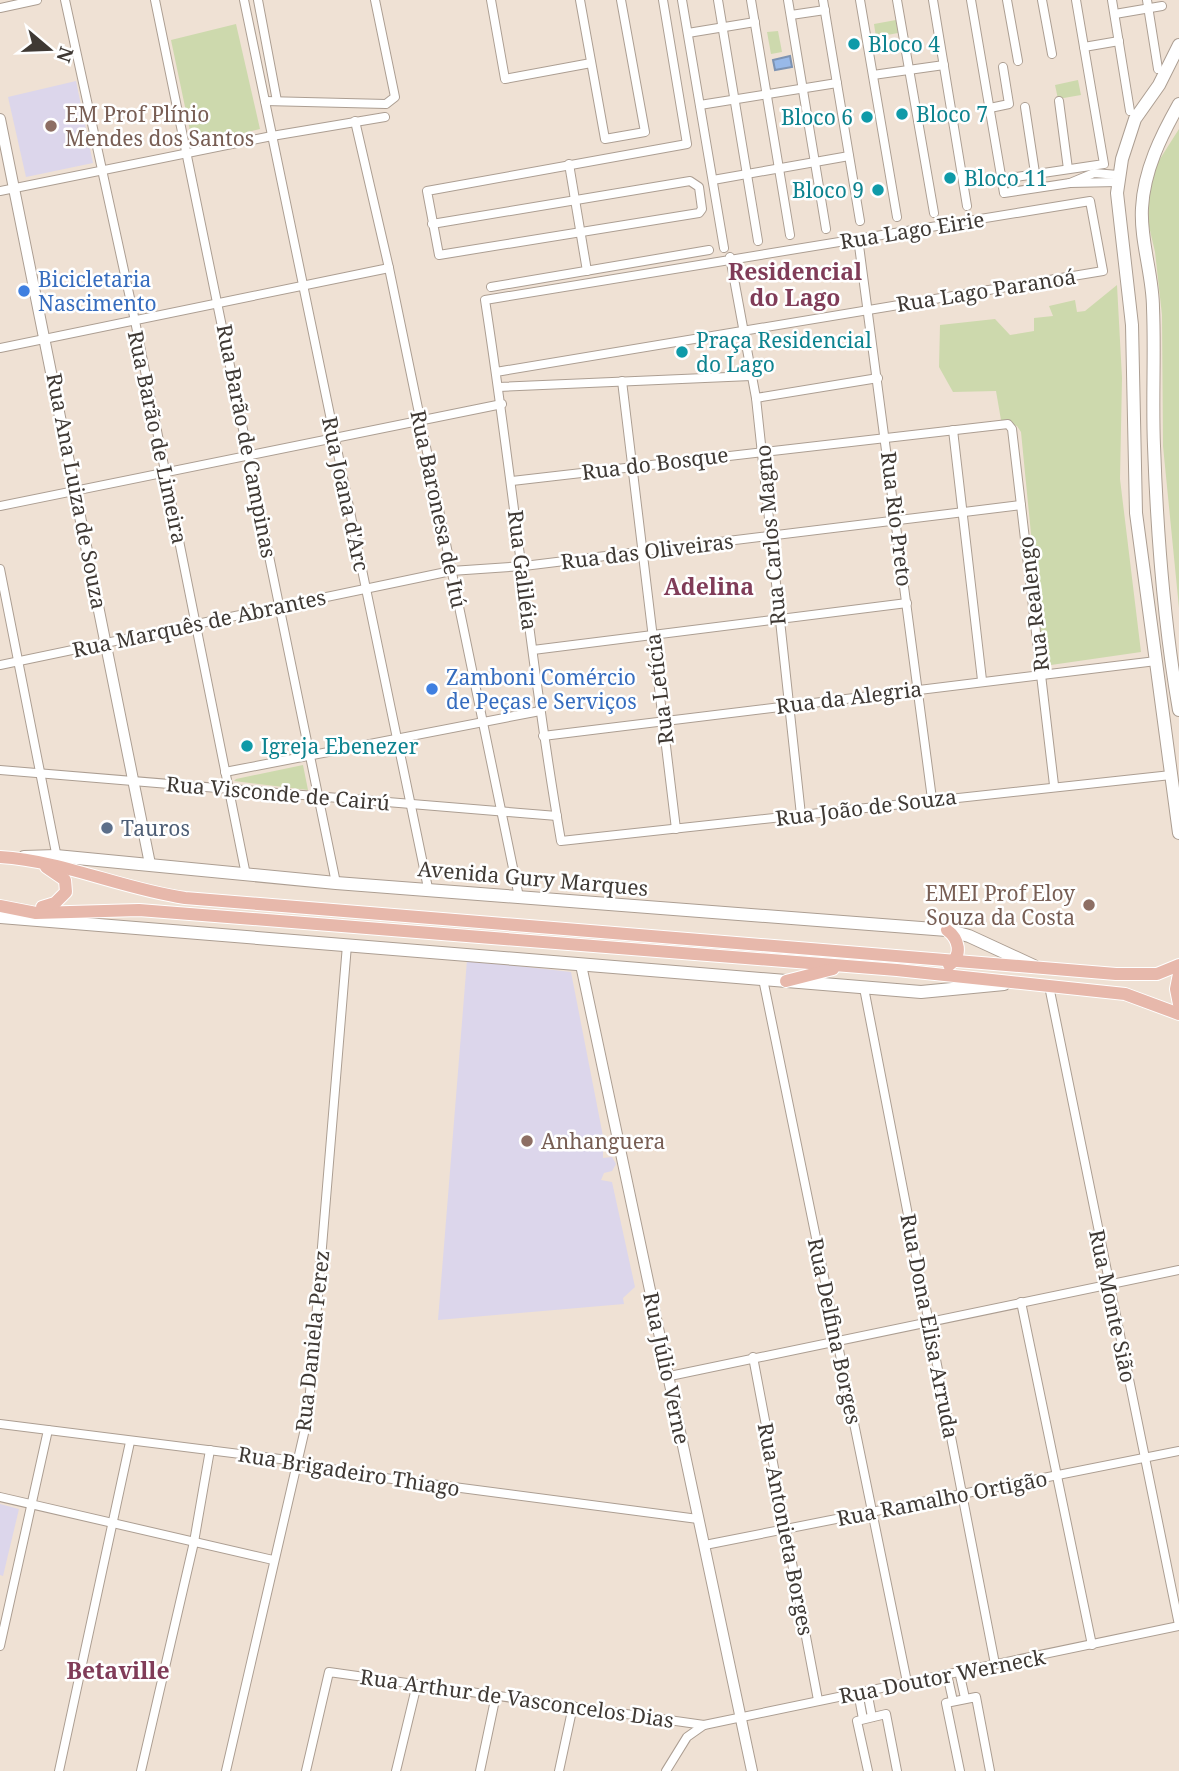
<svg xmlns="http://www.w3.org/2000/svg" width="1179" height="1771" font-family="'Noto Serif',serif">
	<rect width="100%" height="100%" fill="#efe1d4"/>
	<g fill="#dcd6eb">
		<polygon points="76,81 93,163 26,177 8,97"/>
		<polygon points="467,960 571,972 603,1136 603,1158 612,1157 616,1164 612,1171 604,1173 601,1180 612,1182 635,1287 623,1298 624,1304 438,1320"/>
		<polygon points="0,1504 19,1509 3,1576 0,1575"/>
	</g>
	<g fill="#cdd9ad">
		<polygon points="896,20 898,33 876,37 874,24"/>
		<polygon points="236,24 260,129 193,145 171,40"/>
		<polygon points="778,31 782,52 771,54 767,32"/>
		<polygon points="1078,80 1081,95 1058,99 1055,85"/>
		<polygon points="1179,129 1179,608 1163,446 1162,315 1155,252 1148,222 1149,191 1158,162"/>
		<polygon points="1117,285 1122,378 1120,479 1141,652 1044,666 1021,432 1017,426 1001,420 996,391 953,392 939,367 940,325 995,319 1010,335 1034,331 1034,318 1053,316 1049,306 1075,300 1077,312 1085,311"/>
		<polygon points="303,765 308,790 234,781 236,779"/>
	</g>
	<polygon fill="#98b9e9" stroke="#7d93b3" stroke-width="2" points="790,56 792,67 775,70 773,60"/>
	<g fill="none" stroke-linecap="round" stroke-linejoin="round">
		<defs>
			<g id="minor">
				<polyline points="65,0 135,321 246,875"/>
				<polyline points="155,0 336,883"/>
				<polyline points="244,0 428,888"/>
				<polyline points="258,0 277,101"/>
				<polyline points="491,0 505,79 591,63"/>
				<polyline points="580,0 605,139 645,132 621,0"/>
				<polyline points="682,0 724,248"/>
				<polyline points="718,0 758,241"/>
				<polyline points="751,0 790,235"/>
				<polyline points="788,0 826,229"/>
				<polyline points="823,0 860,221"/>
				<polyline points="860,0 897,217"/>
				<polyline points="897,0 934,213"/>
				<polyline points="933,0 967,206"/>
				<polyline points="971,0 1004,193 1070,183 1094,173 1118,175"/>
				<polyline points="1007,0 1018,61"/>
				<polyline points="1042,0 1052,54"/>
				<polyline points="1112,0 1130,111"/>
				<polyline points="1147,0 1158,69"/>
				<polyline points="0,8 37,0"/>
				<polyline points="1115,14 1162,6"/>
				<polyline points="791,15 825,10"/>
				<polyline points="688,33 755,22"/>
				<polyline points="1084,47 1119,41"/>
				<polyline points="873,75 944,65"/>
				<polyline points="265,101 386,104 395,97 375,0"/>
				<polyline points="1059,101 1068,169"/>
				<polyline points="700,105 837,83"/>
				<polyline points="1025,107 1037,186"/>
				<polyline points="990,108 1009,104 1003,67"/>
				<polyline points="355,121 389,268 519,897"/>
				<polyline points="569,164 587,271"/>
				<polyline points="1002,179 1104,164 1076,0"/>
				<polyline points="713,180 849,156"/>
				<polyline points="1070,183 1117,182"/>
				<polyline points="0,191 272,136 385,117"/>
				<polyline points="432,224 690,181 699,187 702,209 699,213 439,255 427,191 687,144 663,0"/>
				<polyline points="858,238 932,799"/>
				<polyline points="730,257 756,398 801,815"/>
				<polyline points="491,287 709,250"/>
				<polyline points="0,348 389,268"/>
				<path d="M496,372L1103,271L1090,201L485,300C513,480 530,661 561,841L1171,775"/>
				<polyline points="622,381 676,829"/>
				<polyline points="499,387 751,376"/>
				<polyline points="756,398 878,378"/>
				<polyline points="953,430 982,680"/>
				<polyline points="512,481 1008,424 1012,429 1054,785"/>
				<polyline points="0,506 502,404"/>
				<polyline points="0,569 57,858"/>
				<polyline points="533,650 907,603"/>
				<polyline points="0,665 451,571 524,566 1021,505"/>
				<polyline points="543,736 1156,661"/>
				<polyline points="0,770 557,816"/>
				<polyline points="225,772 540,711"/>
				<polyline points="763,979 907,1682"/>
				<polyline points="1049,986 1179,1625"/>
				<polyline points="864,988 995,1664"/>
				<polyline points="1021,1302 1092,1645"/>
				<polyline points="753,1357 818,1700"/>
				<polyline points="670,1376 1179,1270"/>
				<polyline points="0,1424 296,1461 354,1474 698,1519"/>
				<polyline points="0,1497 273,1560"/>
				<polyline points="705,1545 1179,1451"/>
				<polyline points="0,1646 48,1430"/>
				<polyline points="959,1671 965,1698"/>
				<polyline points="947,1674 953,1701"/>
				<polyline points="867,1691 872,1717"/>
				<polyline points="858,1692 863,1719"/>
				<polyline points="59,1771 130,1442"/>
				<polyline points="141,1771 194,1542 210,1450"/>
				<polyline points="226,1771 308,1416 347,945"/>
				<polyline points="306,1771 329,1672 704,1725"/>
				<polyline points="396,1771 417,1684"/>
				<polyline points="480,1771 496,1695"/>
				<polyline points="559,1771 573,1706"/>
				<polyline points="666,1771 687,1737 704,1725 1179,1626"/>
				<polyline points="868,1771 857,1721 886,1714 897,1771"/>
				<polyline points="960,1771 946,1703 976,1697 990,1771"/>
			</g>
			<g id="tertiary">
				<polyline points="0,119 150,864"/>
				<polyline points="581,965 752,1771"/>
			</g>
			<g id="secondary">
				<polyline points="1179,45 1159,85 1135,119 1122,159 1117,193 1132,325 1136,513 1179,833"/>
				<path d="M1179,104C1161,136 1144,170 1142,208C1140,241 1153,275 1153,308C1155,354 1152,400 1154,446C1157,533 1164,624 1179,710"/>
				<polyline points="24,857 56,856 336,883 947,930 969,936 1034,966"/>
				<polyline points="0,917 921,992 1004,984"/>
			</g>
			<g id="primary">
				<path d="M0,857C64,861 122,889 185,898L1116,974H1157L1179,965"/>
				<polyline points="0,906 36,913 139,910 897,970 1125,994 1179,1014"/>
				<polyline points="42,907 55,903 66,892 65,880 46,867"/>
				<path d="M947,930C959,939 963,955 949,965"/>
				<polyline points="1179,974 1176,989 1179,1004"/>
				<polyline points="786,981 833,969"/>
			</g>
		</defs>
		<use href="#minor" stroke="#ac9e92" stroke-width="10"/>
		<use href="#tertiary" stroke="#ac9e92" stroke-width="12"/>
		<use href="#secondary" stroke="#ac9e92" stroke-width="14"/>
		<use href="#primary" stroke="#fff" stroke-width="14"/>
		<use href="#minor" stroke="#fff" stroke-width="8"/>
		<use href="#tertiary" stroke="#fff" stroke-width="10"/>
		<use href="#secondary" stroke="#fff" stroke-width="12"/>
		<use href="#primary" stroke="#e7b8ab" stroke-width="12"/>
	</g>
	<g fill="#0f9aa8" stroke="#fff" stroke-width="2.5">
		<circle cx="854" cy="44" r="7"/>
		<circle cx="902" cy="114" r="7"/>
		<circle cx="867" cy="117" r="7"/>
		<circle cx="950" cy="178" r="7"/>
		<circle cx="878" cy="190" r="7"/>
		<circle cx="682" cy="352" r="7"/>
		<circle cx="247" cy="746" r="7"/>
	</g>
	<g fill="#8d6e63" stroke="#fff" stroke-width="2.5">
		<circle cx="51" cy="126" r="7"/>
		<circle cx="1089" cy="905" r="7"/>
		<circle cx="527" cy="1141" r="7"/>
	</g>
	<g fill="#3f7fe0" stroke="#fff" stroke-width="2.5">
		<circle cx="24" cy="291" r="7"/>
		<circle cx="432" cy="689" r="7"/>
	</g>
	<circle fill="#5c6f8a" stroke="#fff" stroke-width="2.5" cx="107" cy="828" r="7"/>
	<g text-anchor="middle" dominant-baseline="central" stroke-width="5" stroke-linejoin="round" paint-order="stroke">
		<g font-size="21" fill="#0d838f" stroke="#fff" text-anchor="start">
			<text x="868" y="44">Bloco 4</text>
			<text x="916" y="114">Bloco 7</text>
			<text x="853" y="117" text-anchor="end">Bloco 6</text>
			<text x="964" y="178">Bloco 11</text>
			<text x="864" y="190" text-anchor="end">Bloco 9</text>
			<text x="696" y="340">Praça Residencial<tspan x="696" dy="24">do Lago</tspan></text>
			<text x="261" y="746">Igreja Ebenezer</text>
		</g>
		<g font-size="21" fill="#785e54" stroke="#fff" text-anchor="start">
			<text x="65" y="114">EM Prof Plínio<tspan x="65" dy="24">Mendes dos Santos</tspan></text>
			<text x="1075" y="893" text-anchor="end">EMEI Prof Eloy<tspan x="1075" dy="24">Souza da Costa</tspan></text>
			<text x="541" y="1141">Anhanguera</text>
		</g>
		<g font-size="21" fill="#3f3934" stroke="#fff">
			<text transform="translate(912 230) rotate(-9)">Rua Lago Eirie</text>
			<text transform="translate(986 290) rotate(-9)">Rua Lago Paranoá</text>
			<text transform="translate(158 437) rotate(78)">Rua Barão de Limeira</text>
			<text transform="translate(247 441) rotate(79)">Rua Barão de Campinas</text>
			<text transform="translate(655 463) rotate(-7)">Rua do Bosque</text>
			<text transform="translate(77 491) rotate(79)">Rua Ana Luiza de Souza</text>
			<text transform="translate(346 494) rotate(78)">Rua Joana d'Arc</text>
			<text transform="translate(439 509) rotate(78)">Rua Baronesa de Itú</text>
			<text transform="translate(897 519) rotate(83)">Rua Rio Preto</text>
			<text transform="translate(770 535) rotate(-95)">Rua Carlos Magno</text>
			<text transform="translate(647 551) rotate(-7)">Rua das Oliveiras</text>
			<text transform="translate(523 570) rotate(83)">Rua Galiléia</text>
			<text transform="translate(1033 604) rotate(-97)">Rua Realengo</text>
			<text transform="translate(199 623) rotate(-12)">Rua Marquês de Abrantes</text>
			<text transform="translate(659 689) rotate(-97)">Rua Letícia</text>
			<text transform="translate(849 697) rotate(-7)">Rua da Alegria</text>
			<text transform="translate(278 793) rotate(5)">Rua Visconde de Cairú</text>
			<text transform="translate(866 807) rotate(-7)">Rua João de Souza</text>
			<text transform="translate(533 878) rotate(5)">Avenida Gury Marques</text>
			<text transform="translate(1113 1306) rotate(78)">Rua Monte Sião</text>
			<text transform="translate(930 1326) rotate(79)">Rua Dona Elisa Arruda</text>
			<text transform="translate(835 1331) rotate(78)">Rua Delfina Borges</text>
			<text transform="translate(312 1341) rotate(-84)">Rua Daniela Perez</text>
			<text transform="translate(667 1368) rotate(78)">Rua Júlio Verne</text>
			<text transform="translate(349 1471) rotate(9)">Rua Brigadeiro Thiago</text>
			<text transform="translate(942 1498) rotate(-11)">Rua Ramalho Ortigão</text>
			<text transform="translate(786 1529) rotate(79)">Rua Antonieta Borges</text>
			<text transform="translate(942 1676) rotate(-11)">Rua Doutor Werneck</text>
			<text transform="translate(517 1698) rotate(8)">Rua Arthur de Vasconcelos Dias</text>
		</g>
		<g font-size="21" fill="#366cbe" stroke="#fff" text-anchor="start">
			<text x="38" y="279">Bicicletaria<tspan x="38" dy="24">Nascimento</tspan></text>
			<text x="446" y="677">Zamboni Comércio<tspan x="446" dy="24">de Peças e Serviços</tspan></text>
		</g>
		<g font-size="21" fill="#4e5e75" stroke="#fff" text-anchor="start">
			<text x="121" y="828">Tauros</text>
		</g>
		<g font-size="23" font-weight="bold" fill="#803c58" stroke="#fff">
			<text x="795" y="271">Residencial<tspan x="795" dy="26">do Lago</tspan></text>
			<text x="709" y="586">Adelina</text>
			<text x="118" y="1670">Betaville</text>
		</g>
	</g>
	<g transform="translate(49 49) rotate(109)" stroke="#ffffff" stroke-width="5" paint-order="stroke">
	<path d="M0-5L12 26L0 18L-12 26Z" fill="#3f3934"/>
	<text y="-10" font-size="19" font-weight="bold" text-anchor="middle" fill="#3f3934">N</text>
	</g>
</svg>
